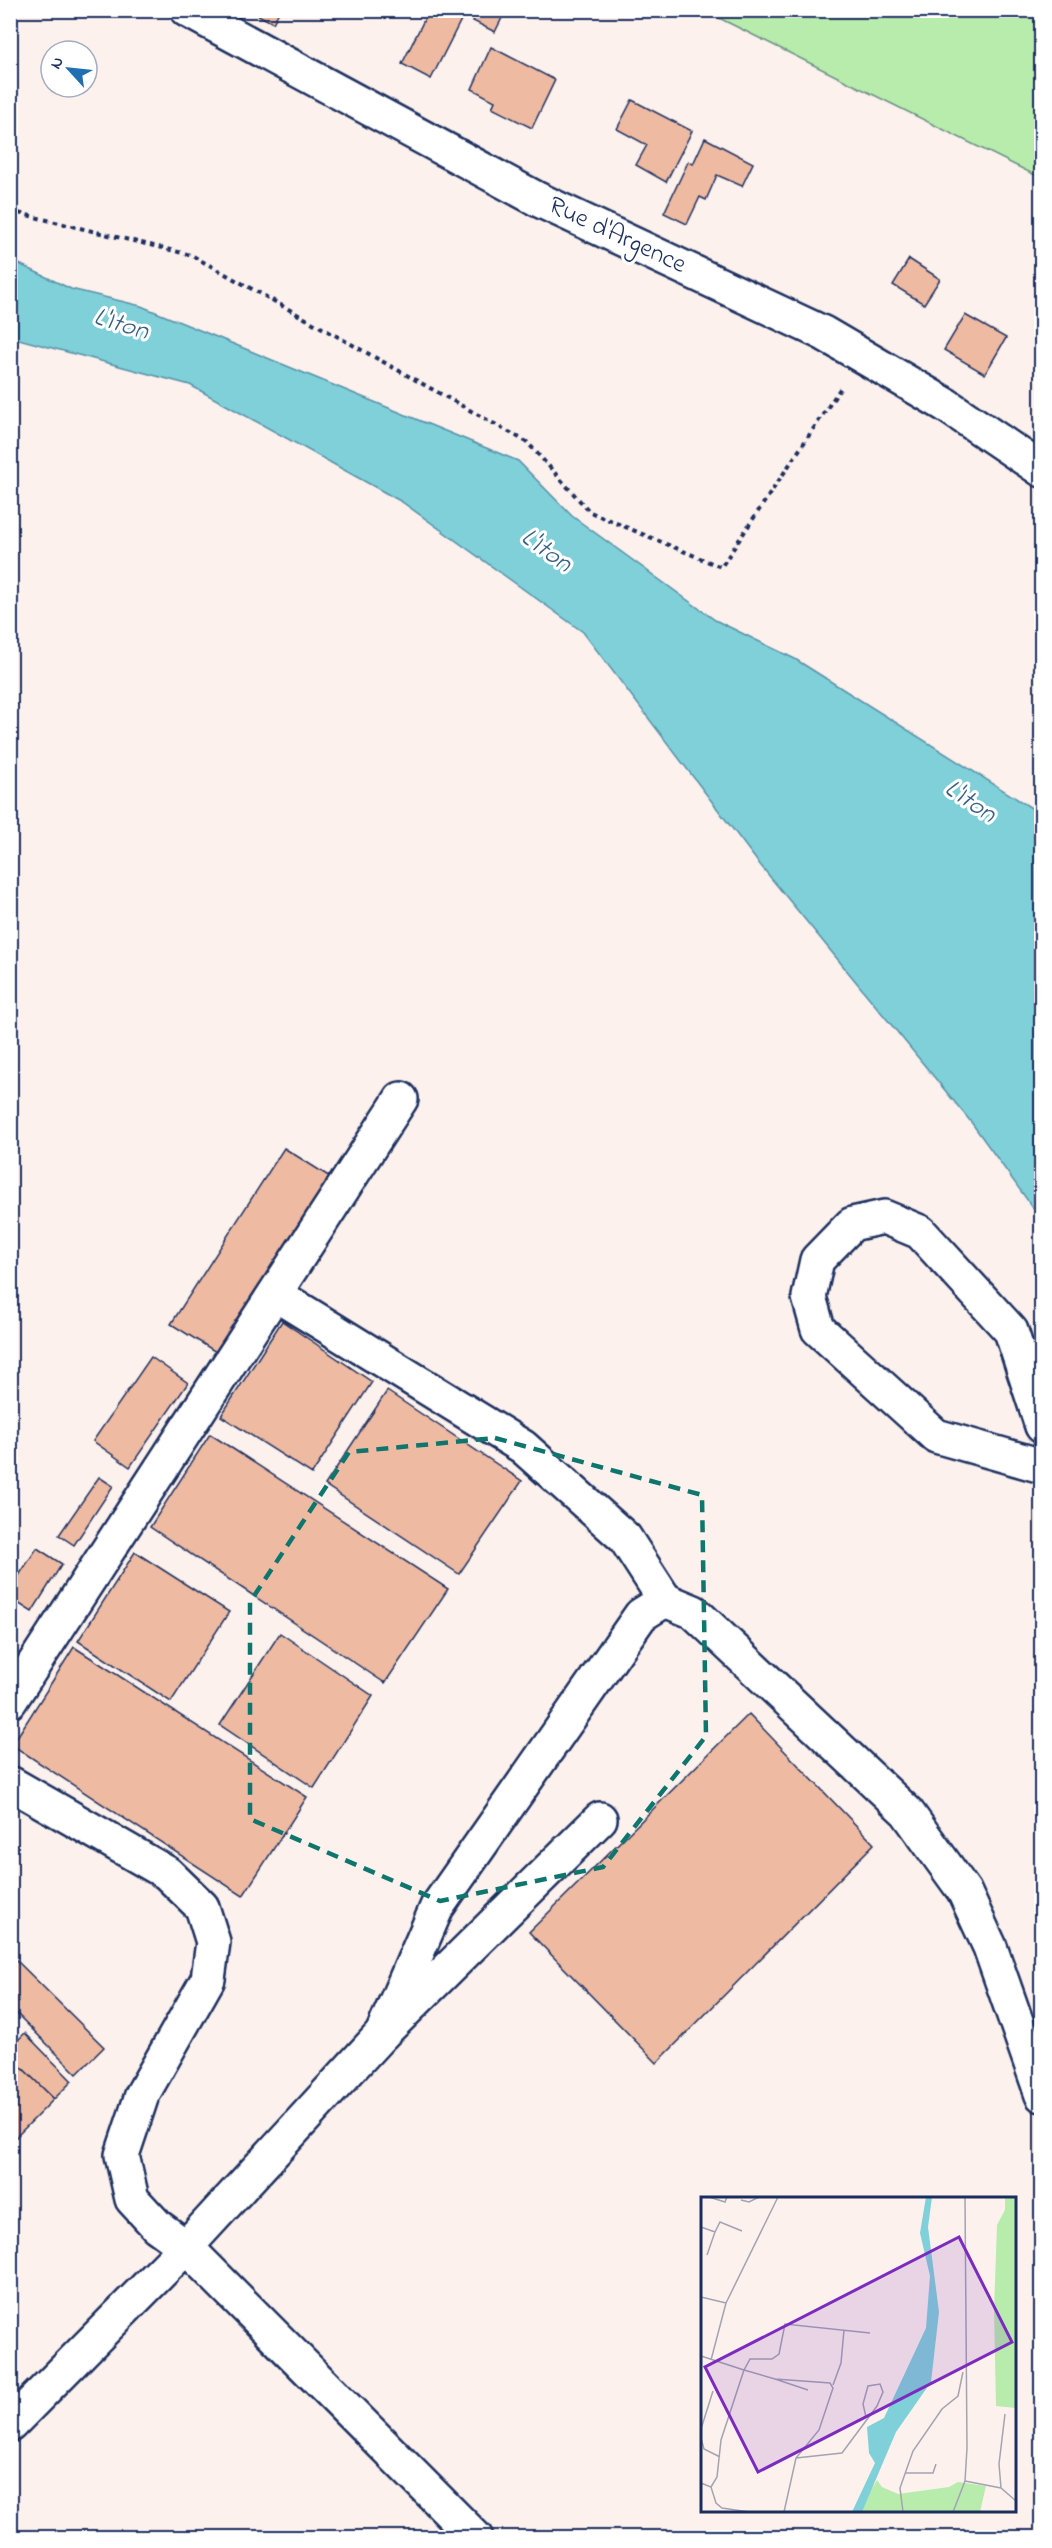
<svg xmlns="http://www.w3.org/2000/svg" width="1052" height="2548" font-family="'Indie Flower',sans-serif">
	<rect width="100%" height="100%" fill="#fcf1ec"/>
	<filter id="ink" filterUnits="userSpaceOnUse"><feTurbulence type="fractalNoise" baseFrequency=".0167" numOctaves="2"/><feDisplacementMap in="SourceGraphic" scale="12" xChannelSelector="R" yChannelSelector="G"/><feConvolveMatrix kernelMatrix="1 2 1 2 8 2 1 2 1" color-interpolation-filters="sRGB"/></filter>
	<g filter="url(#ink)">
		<polygon fill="#b8ecac" stroke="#6a8e85" stroke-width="1.5" points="706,11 1041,11 1041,178 723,20"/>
		<polygon fill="#7fd0d9" stroke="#5790a8" stroke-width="1.5" points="11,260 71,289 141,306 518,461 572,516 715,620 795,659 1041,814 1041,1219 971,1122 757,861 583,632 402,502 190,385 11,337"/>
		<g fill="#efbaa2" stroke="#1b2f5e" stroke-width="1.5">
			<polygon points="249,10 280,10 273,23"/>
			<polygon points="429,10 466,10 431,79 402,64"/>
			<polygon points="478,10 500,10 504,14 495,32 473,21"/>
			<polygon points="491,47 555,80 532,128 492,108 495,101 472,89"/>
			<polygon points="632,100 692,131 666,182 636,165 647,145 617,129"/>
			<polygon points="705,138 753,163 742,186 717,175 706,200 700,197 687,224 664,213 688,162 693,164"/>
			<polygon points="909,259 940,279 924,304 893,285"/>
			<polygon points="965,315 1006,338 985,374 944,350"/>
			<polygon points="284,1148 335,1180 224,1357 171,1324"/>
			<polygon points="282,1321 372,1382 312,1474 221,1416"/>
			<polygon points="151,1357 188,1383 130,1467 93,1441"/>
			<polygon points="387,1391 522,1481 459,1574 325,1485"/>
			<polygon points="210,1434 448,1589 385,1683 150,1527"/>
			<polygon points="99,1477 113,1486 74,1545 59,1535"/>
			<polygon points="37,1548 62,1564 32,1612 10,1598 10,1589"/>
			<polygon points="135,1552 229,1612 171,1702 78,1641"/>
			<polygon points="280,1633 373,1696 314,1788 220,1725"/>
			<polygon points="74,1647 307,1797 243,1896 12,1745"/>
			<polygon points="749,1714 874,1844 657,2063 529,1932"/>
			<polygon points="10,1954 104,2047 77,2074 10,2007"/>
			<polygon points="25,2033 72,2081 54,2099 10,2056 10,2048"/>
			<polygon points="10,2056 54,2099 10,2143"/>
		</g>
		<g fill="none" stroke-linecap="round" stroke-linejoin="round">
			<defs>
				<g id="minor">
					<polyline points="187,10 537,199 823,333 946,405 1042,470"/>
					<polyline points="275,1294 523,1447 625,1538 665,1600"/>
					<polyline points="1042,1426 1011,1331 920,1232 884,1217 852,1224 817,1260 809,1297 818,1329 936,1436 1042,1466"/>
					<polyline points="10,1701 401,1099"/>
					<polyline points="10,1783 167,1873 202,1907 213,1942 208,1979 142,2095 122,2155 132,2199 157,2226 186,2247 10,2425"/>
					<polyline points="600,1819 382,2034 437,1907 641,1615 665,1600 694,1612 907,1812 964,1891 990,1947 1042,2095"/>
					<polyline points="382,2034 186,2247 476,2538"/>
				</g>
			</defs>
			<use href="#minor" stroke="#1b2f5e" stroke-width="38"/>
			<polyline stroke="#1b2f5e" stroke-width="4" stroke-dasharray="4.5 4.5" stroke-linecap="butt" points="10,211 191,255 527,442 590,512 721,567 842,386"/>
			<use href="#minor" stroke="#fff" stroke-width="33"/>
		</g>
	</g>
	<path fill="none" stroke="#0f766e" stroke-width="4.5" stroke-dasharray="12 8" stroke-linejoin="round" d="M495,1438L702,1495L706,1736L603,1867L440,1901L250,1819V1602L349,1452Z"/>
	<g text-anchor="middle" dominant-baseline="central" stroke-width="6" stroke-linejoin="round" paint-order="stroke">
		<g font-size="26" fill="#1b2f5e" stroke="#fff">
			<text transform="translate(617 236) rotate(25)">Rue d'Argence</text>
		</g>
		<g font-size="27" font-style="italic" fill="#395f83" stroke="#fff">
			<text transform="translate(121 325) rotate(17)">L'Iton</text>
			<text transform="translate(546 551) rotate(36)">L'Iton</text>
			<text transform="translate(970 802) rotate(34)">L'Iton</text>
		</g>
	</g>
	<g transform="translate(701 2197)">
		<rect width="315" height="315" fill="#fcf1ec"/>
		<path d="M304,0H315V211L295,209L293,113L296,28L304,13ZM176,283L181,290L197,297L248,290L257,285L285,289L279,315H157Z" fill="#b8ecac"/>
		<path d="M225,0H231L227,30L238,115L230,185L195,235L161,315H151L174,266L168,256L166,230L183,221L225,131L229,79L219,36Z" fill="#7fd0d9"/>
		<path fill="none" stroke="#a2a3b3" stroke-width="1.5" d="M8,0L24,5L26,0M40,3L48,5L58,0M0,30L14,35L6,58M14,35L19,25L41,34M0,100L25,106M25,106L77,0M0,159L43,173L49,162H71L78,157L84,127L169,136M10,163L25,106M132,188L140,166L143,133M0,232L12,194M0,241L3,252L19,260M95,261L141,256L176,209L182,195L179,187L167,189L162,207L165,220M204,276H232L235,267M264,284L300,291L315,304M0,286L10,290L15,306L21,311L48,315M10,290L16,280L20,243L43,173L74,182M300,291L298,267L304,217M83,315L95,261L118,233L132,191L129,186L74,182L107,193M202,315L199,291L212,254L241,212L257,199L262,175M252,315L264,284L266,251L264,0"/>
		<path fill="#7b2cbf" fill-opacity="0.15" stroke="#7b2cbf" stroke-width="3" d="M258,40L311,145L57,275L4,170Z"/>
		<rect width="315" height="315" fill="none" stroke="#1b2f5e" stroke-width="3"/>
	</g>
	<rect width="1052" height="2548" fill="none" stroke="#fff" stroke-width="36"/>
	<rect x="18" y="18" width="1016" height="2512" fill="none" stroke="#1b2f5e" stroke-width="2" filter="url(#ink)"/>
	<g transform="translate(69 69) rotate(297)"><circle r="28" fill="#ffffff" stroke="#a4acbf" stroke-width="1.5"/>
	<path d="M0-4.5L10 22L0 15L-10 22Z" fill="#1f6fb2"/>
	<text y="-9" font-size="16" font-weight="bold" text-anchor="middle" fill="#1b2f5e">N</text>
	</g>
</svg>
